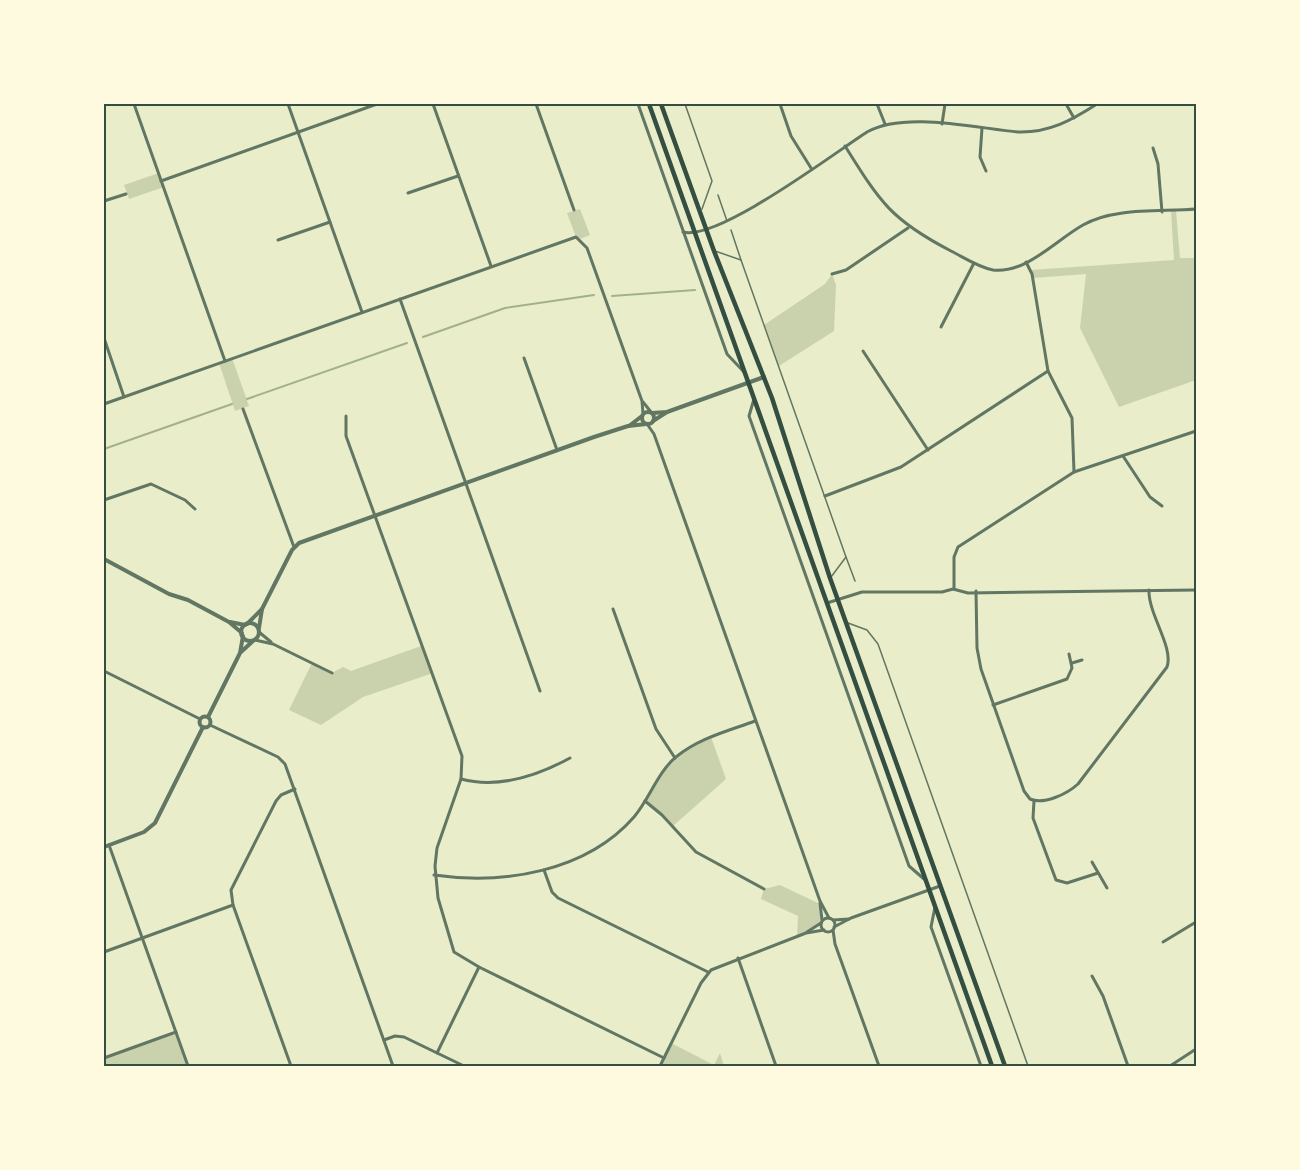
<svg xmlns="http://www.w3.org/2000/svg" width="1300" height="1170" font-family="Overpass,sans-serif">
	<rect width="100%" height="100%" fill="#e9edc9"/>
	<g fill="#cad2ad">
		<polygon points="159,173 164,187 129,199 124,185"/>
		<polygon points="580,209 590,235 580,239 576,237 567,213"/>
		<polygon points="1171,211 1176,211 1180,258 1196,258 1196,380 1119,407 1080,328 1086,274 1033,278 1031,270 1174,260"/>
		<polygon points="832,274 836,285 834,331 779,366 764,325 825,284"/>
		<polygon points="232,358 249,406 235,411 219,363"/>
		<polygon points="421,646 433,673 363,697 321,725 289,710 312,663 332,673 343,667 351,671"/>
		<path d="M711,737L726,779L673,826L645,801C666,767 675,755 711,737Z"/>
		<polygon points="780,885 820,904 821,923 797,937 798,916 761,899 764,889"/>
		<polygon points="176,1032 188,1066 104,1066 104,1058"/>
		<polygon points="671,1043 714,1065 720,1053 724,1066 660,1066"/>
	</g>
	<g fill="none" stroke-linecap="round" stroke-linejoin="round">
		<g stroke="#a3b18a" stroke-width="2">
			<polyline points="612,296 695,290"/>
			<polyline points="423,337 505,308 594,295"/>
			<polyline points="247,399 407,343"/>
			<polyline points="104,449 232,404"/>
		</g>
		<g stroke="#617663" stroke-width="1.5">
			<polyline points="685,104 712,181 702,209"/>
			<polyline points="718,195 727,221"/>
			<polyline points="731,230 741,260"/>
			<polyline points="715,251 741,260 846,557 831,577"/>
			<polyline points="846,557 855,581"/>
			<polyline points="848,623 867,630 878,644 1028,1066"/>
		</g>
		<g stroke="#617663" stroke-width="3">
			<polyline points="134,104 225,361"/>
			<polyline points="288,104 362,312"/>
			<polyline points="433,104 491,266"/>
			<polyline points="536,104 574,210"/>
			<polyline points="638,104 727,354 744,372"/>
			<polyline points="780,104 791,136 811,168"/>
			<polyline points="877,104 885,124"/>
			<polyline points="1066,104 1074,118"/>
			<polyline points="942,124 945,104"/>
			<polyline points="982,128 980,157 986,171"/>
			<path d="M845,146C880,202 891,220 951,251C965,258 978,267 993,270C1026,274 1056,240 1083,225C1114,207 1161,212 1196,209"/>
			<polyline points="1153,148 1158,164 1162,212"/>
			<polyline points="161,181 377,104"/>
			<polyline points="408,193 458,176"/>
			<polyline points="104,201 126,194"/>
			<path d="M683,232C718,241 833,154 867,132C904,111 975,128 1018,132C1049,133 1072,120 1097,104"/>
			<polyline points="278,240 330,222"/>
			<polyline points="1026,262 1032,274 1048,371 1072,418 1074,472"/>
			<polyline points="832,274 846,270 908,228"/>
			<polyline points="400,299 540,691"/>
			<polyline points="941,327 974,263"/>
			<polyline points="104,338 124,397"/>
			<polyline points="863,351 928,450"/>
			<polyline points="524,358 557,450"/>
			<polyline points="754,399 749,416 909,866 924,879"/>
			<polyline points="643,402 651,412"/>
			<polyline points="104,404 576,237 587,248 642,401 643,414"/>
			<polyline points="243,409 294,547"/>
			<polyline points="346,416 346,436 462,756 461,779 437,848 435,866 438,898 454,952 479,967 664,1058"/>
			<polyline points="647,424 654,434 820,901 829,918"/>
			<polyline points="1123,456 1150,497 1162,506"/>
			<polyline points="825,496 901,467 1048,371"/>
			<polyline points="104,500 151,484 185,500 195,509"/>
			<polyline points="954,589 954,557 958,547 1074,472 1196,431"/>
			<path d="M976,591L977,648L981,669L1024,791L1030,799C1044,805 1067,794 1078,784L1167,667C1174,647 1148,614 1149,590"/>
			<polyline points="827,603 862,592 942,592 953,589 968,593 1196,590"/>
			<polyline points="613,609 656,729 675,758"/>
			<polyline points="259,632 271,642"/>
			<polyline points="255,640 273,644 332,673"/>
			<polyline points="1072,663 1082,660"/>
			<polyline points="104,671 200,719"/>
			<polyline points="993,705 1067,679 1072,668 1069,654"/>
			<polyline points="210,725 278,757 285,764 393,1066"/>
			<path d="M461,779C499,789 537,776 570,758"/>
			<polyline points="645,801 662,815 696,852 764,889"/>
			<polyline points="1034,801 1033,818 1056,880 1067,883 1098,873"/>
			<polyline points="109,845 188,1066"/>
			<polyline points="1092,862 1107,888"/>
			<polyline points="544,870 552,892 558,898 708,972"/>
			<path d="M434,875C503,885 586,872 634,817C650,798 657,773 676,757C699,738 728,731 755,721"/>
			<polyline points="820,903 822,920"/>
			<polyline points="233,905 291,1066"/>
			<polyline points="935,907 931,927 981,1066"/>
			<circle cx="828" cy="925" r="7"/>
			<polyline points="833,920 849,919"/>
			<polyline points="834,927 851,918 940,886"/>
			<polyline points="833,930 835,944 879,1066"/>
			<polyline points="807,932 821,923"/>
			<polyline points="1163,942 1196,922"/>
			<polyline points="104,952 233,905 231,890 276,801 281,795 295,789"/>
			<polyline points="738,958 776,1066"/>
			<polyline points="1092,976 1103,996 1128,1066"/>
			<polyline points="384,1040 395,1036 404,1037 464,1066"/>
			<polyline points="437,1053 479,967"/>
			<polyline points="104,1058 176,1032"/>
			<polyline points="660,1066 701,983 711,970 806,933 824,930"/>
			<polyline points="1170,1066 1196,1049"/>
		</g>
		<g stroke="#617663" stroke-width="4">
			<circle cx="648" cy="418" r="6"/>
			<polyline points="652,413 667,412 764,377"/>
			<polyline points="653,421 667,412"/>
			<polyline points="629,426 642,416"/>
			<polyline points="104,559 169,594 188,600 229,622 242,633"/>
			<polyline points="230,622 245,625"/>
			<circle cx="250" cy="632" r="9"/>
			<polyline points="247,624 262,609 292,550 299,543 594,437 628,426 646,424"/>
			<polyline points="259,628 262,609"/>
			<polyline points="241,652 253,641"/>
			<circle cx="205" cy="722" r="5.5"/>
			<polyline points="208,717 240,653 243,636"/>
			<polyline points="104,847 144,832 155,823 203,727"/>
		</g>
		<g stroke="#344e41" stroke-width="4.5">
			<polyline points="649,104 992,1066"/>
			<polyline points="661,104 714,251 772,398 830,578 1005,1066"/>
		</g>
	</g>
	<rect width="1300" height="1170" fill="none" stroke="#fefae0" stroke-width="210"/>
	<rect x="105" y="105" width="1090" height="960" fill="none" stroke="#344e41" stroke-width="2"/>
</svg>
